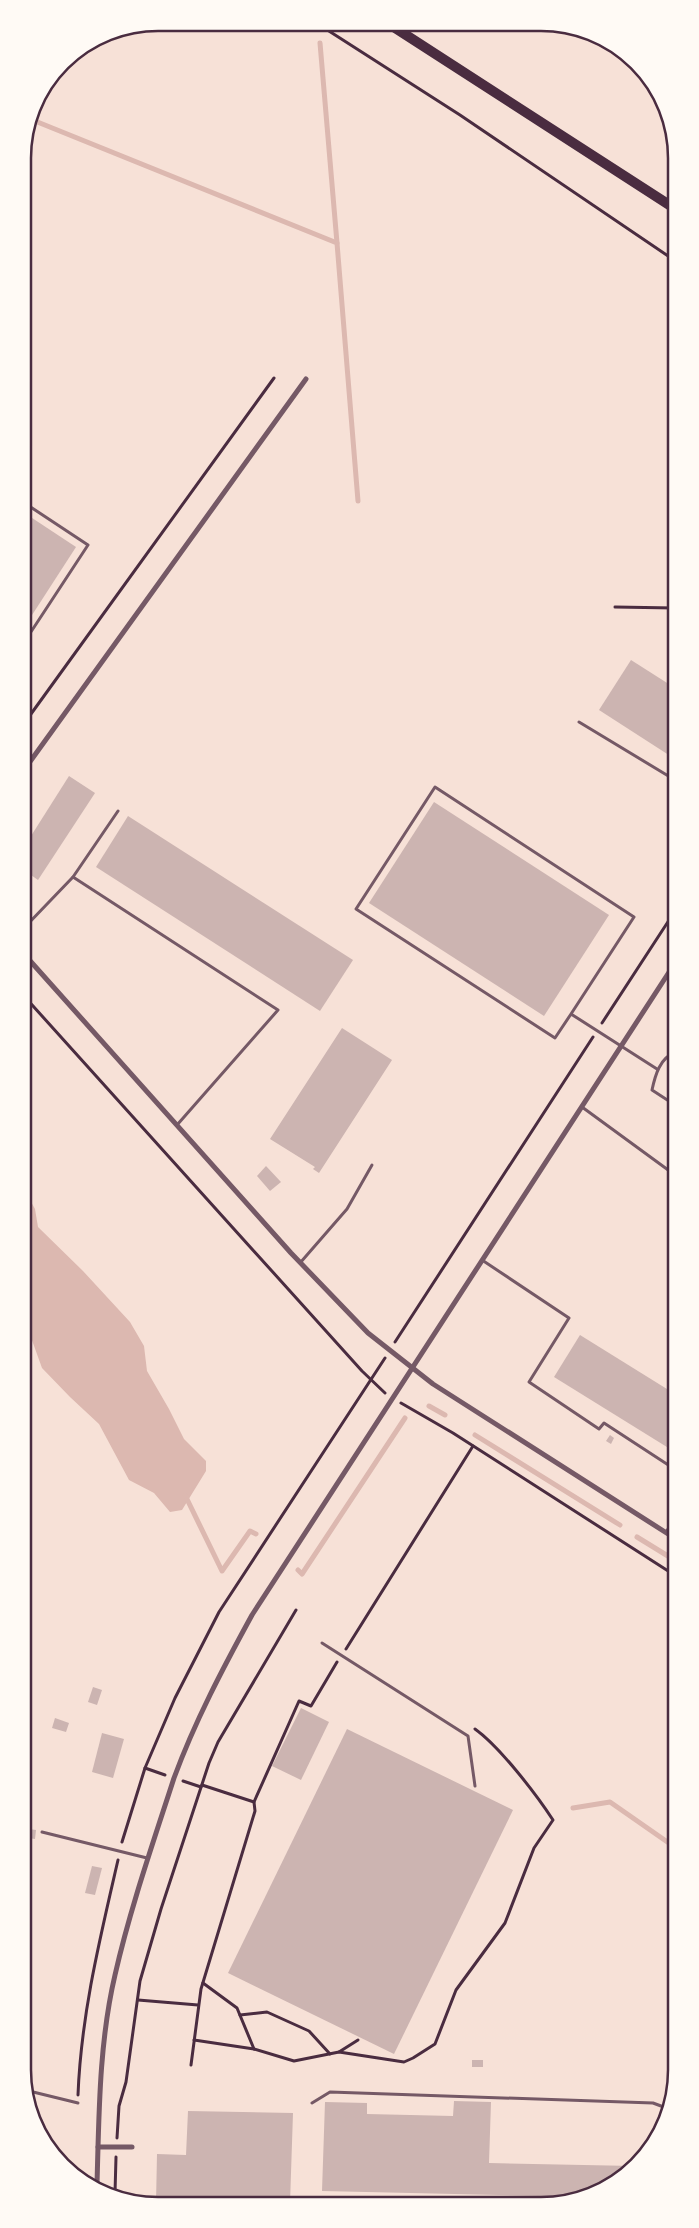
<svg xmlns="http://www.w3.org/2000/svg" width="699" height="2228" font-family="'Fira Sans Condensed',sans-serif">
	<rect width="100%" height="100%" fill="#f7e1d7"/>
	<polygon fill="#dcb8b0" points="24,1189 35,1209 38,1227 83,1271 130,1322 144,1346 147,1371 169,1409 184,1439 206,1461 206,1471 182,1510 170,1512 154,1493 129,1480 99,1424 70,1397 42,1368 24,1318"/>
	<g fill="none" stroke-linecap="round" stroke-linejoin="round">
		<g stroke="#dcb8b0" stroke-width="5">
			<polyline points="320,43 337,243"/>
			<polyline points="30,119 337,243 358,501"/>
			<polyline points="429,1406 445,1415"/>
			<polyline points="475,1435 620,1525"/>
			<polyline points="185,1495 222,1571 250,1531 256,1534"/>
			<polyline points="637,1537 676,1561"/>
			<polyline points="298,1570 302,1574 405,1418"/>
			<polyline points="573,1808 610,1802 676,1848"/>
		</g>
	</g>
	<g fill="#ccb4b1">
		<polygon points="23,512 76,547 23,629"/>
		<polygon points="631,660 675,688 675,759 599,710"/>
		<polygon points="69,776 95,793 38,880 24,870 24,847"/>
		<polygon points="434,802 609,915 544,1016 369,903"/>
		<polygon points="128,816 353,960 320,1011 96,867"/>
		<polygon points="342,1028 392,1060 319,1173 313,1169 315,1167 270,1139"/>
		<polygon points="266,1166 281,1182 270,1191 257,1176"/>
		<polygon points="580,1335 675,1394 675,1452 554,1377"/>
		<polygon points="610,1435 614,1438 611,1444 606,1441"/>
		<polygon points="93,1687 102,1690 97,1705 88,1702"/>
		<polygon points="301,1708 329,1722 301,1780 272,1766"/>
		<polygon points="55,1718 69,1723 66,1732 52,1728"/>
		<polygon points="347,1729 513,1810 394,2054 228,1973"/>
		<polygon points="102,1733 124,1739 113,1778 92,1772"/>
		<polygon points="25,1820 30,1821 29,1829 36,1830 35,1839 28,1838 26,1848"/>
		<polygon points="92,1866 102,1868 95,1895 85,1893"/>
		<rect x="472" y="2060" width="11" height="7"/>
		<polygon points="454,2101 491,2102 489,2163 634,2166 608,2187 581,2197 322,2191 325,2102 367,2103 367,2114 453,2116"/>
		<polygon points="188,2111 293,2113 290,2203 156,2203 157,2154 186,2155"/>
	</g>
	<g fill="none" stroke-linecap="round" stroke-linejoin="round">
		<g stroke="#4a2c40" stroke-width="3">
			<polyline points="318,24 460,115 674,260"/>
			<polyline points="615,607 674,608"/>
			<polyline points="23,725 274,378"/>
			<polyline points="24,996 362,1371 385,1393"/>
			<polyline points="602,1023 675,911"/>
			<polyline points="395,1342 593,1037"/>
			<polyline points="401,1403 453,1433 676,1576"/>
			<polyline points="346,1649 473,1446"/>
			<polyline points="145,1768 165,1775"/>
			<polyline points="183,1781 201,1787"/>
			<polyline points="202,1785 254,1802 299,1701 311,1706 337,1662"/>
			<polyline points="122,1842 145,1768 175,1698 219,1612 385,1358"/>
			<polyline points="203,1983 237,2008 254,2049 294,2061 339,2052 358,2040"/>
			<polyline points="138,2000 198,2005"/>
			<polyline points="240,2015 267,2012 309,2031 330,2054"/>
			<polyline points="194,2040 254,2049"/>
			<path d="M339,2052L404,2062L413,2058L435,2044L456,1990L505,1923L534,1848L553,1820C536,1794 500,1747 475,1729"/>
			<polyline points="191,2065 201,1989 255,1811 254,1802"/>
			<path d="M78,2095C81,2015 100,1938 118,1860"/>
			<polyline points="117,2138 119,2106 126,2082 140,1981 161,1909 209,1763 218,1742 296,1610"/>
			<polyline points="115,2193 116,2157"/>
		</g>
		<g stroke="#755966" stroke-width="3">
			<polyline points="23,502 88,545 23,644"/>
			<polyline points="579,722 675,780"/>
			<polyline points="118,811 73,877 278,1010 177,1125"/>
			<polyline points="24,928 73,877"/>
			<polyline points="571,1014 634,917 435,787 356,909 555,1038 571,1014 657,1069"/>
			<path d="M675,1053C660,1057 655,1076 652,1090L675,1105"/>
			<polyline points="582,1107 675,1175"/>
			<polyline points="482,1260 569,1318 529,1382 599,1429 604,1423 676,1470"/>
			<polyline points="300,1263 347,1209 372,1165"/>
			<polyline points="666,1532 676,1517"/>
			<polyline points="322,1643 468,1736 475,1786"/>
			<polyline points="42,1832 147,1858"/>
			<polyline points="25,2090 78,2103"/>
			<polyline points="312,2103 330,2092 653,2103 669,2109"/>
		</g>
		<g stroke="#755966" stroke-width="5">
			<polyline points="24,770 306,379"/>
			<polyline points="24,954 291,1253 368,1333 433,1384 676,1539"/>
			<polyline points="98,2147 132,2147"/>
			<path d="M97,2184C99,2115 99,2043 115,1975C130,1909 153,1843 174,1778C195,1721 223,1668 252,1615L675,963"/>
		</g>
		<polyline stroke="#4a2c40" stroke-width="10" points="389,24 674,208"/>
	</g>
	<path d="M0 0H699V2228H0ZM158 31H541A127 127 0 0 1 668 158V2070A127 127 0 0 1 541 2197H158A127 127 0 0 1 31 2070V158A127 127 0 0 1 158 31Z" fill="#fffaf5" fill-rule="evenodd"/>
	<path fill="none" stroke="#4a2c40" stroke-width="2.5" d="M158 31H541A127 127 0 0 1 668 158V2070A127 127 0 0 1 541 2197H158A127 127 0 0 1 31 2070V158A127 127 0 0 1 158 31Z"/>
</svg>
